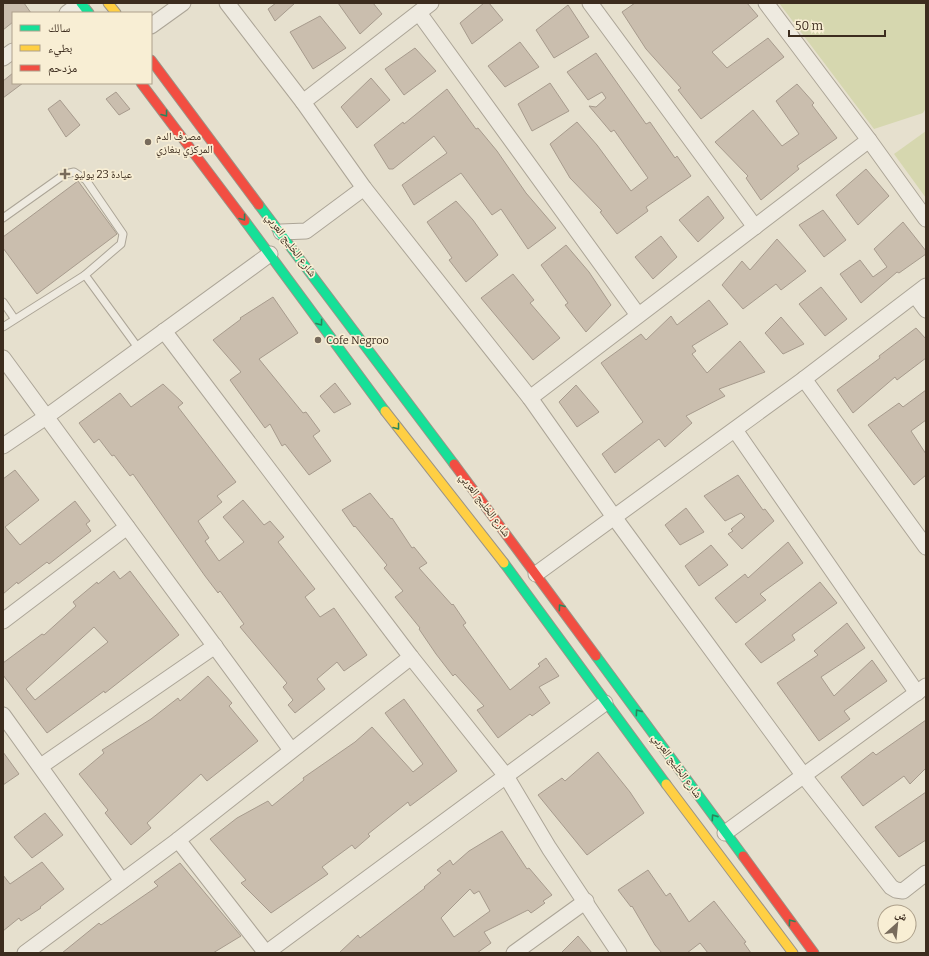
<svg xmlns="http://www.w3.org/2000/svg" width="929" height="956" font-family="Bitter,'Noto Naskh Arabic',serif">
	<rect width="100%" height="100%" fill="#e6e0ce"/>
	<g fill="#d6d7af">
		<polygon points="779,3 926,3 926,108 923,113 874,129"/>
		<polygon points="926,131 926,198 894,154"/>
	</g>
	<g fill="#cabeae" stroke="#a79b8d" fill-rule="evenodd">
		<polygon points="3,3 24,3 31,13 13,13 13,22 3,30"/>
		<polygon points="276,3 295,3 275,21 268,9"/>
		<polygon points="338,3 373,3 382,14 360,34"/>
		<polygon points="484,3 489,3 503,20 472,44 460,23"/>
		<polygon points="635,3 747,3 758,16 712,52 727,68 768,38 784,57 701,119 678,90 681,88 646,49 622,12"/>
		<polygon points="568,5 589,37 554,58 536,30"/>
		<polygon points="320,16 346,48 313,69 290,32"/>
		<polygon points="520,42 539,67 505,87 488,66"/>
		<polygon points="415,48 436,71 404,95 385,69"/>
		<polygon points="596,53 646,124 650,122 675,158 677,156 691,176 646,207 648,211 617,234 600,212 602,211 570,178 550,144 577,122 597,145 631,191 648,178 614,130 611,132 589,106 596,107 606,98 602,92 588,100 567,72"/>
		<polygon points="13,73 13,83 23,83 3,98 3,81"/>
		<polygon points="371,78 390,100 357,128 341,107"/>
		<polygon points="550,83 569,111 532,131 518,104"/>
		<polygon points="797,84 814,103 812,105 837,138 797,166 799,169 761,200 746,178 748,176 715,142 753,110 782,146 799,134 776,101"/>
		<polygon points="447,89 476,129 478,128 497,151 526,193 556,228 528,249 501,209 492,215 461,173 414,205 402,185 447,153 434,136 393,169 389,169 374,145 403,122 404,124"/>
		<polygon points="116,92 130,109 119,115 106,99"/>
		<polygon points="60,100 80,125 66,137 48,109"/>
		<polygon points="866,169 889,196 858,225 836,195"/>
		<polygon points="78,181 117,234 37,294 3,248 3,237"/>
		<polygon points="708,196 724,218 698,242 679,220"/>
		<polygon points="456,201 473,220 498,255 466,282 449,260 452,258 427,222"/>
		<polygon points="823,210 846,240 824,257 799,225"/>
		<polygon points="903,222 926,251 926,254 899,273 897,272 861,303 840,274 860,260 873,277 887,267 874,249"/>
		<polygon points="661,236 677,257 653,279 635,257"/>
		<polygon points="777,239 806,271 781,290 776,284 743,309 722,285 742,261 750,270"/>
		<polygon points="566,245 589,272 611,305 586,332 565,305 568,303 541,265"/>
		<polygon points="513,274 534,300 530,303 560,338 533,360 481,298"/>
		<polygon points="821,287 847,319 825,336 799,304"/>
		<polygon points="273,297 298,333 259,359 303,413 306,412 320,431 313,436 331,461 309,475 285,444 282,446 270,424 265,428 230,380 241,372 213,340 241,319 240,318"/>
		<polygon points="709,300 728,324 692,346 696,351 692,354 707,373 740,341 765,372 719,389 725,396 686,416 692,423 665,447 659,439 615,473 602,454 643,422 601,363 641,334 646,340 671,316 677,325"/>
		<polygon points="781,317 804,344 783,354 765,333"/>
		<polygon points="916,328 926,339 926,358 897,380 895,377 853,413 837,390 880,358 879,356"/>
		<polygon points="335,383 351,404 334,413 320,396"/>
		<polygon points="163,384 183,403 178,407 236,482 217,496 222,502 198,521 209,538 205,541 219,561 244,542 223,517 243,500 264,525 270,521 284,537 278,542 315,589 305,597 320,617 334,608 367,655 344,671 337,662 317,679 325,689 295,713 288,705 293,700 283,687 287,683 240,627 244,624 220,591 218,593 205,576 133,474 130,476 114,455 112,456 99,439 94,443 79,423 120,393 131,407"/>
		<polygon points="576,385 599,412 577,427 559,402"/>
		<polygon points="926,390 926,420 911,431 926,454 926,475 914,485 868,425 899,403 903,407"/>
		<polygon points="15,470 39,500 5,527 20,545 75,501 90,521 86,524 91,531 49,564 47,562 18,584 17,582 3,594 3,479"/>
		<polygon points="738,475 763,510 765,509 774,521 742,549 728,534 733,531 731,529 745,517 741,513 725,521 704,496"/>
		<polygon points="370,493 391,519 392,518 412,548 414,547 427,563 419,568 452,605 453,604 466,623 463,625 510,690 540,666 538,664 546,658 559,676 539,687 550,703 532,716 530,714 498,738 477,710 484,706 455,674 453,676 436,654 419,629 420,628 395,597 403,591 384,568 387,565 355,526 354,527 342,510"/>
		<polygon points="686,508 704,532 680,545 665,525"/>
		<polygon points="788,542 803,563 760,594 766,600 736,623 715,598 745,574 748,578"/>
		<polygon points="711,545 728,565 699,586 685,566"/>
		<path d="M114,571L120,579L130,571L179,635L105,693L104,691L47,733L3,675V663L42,634L44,635L76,606L73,602L97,582L98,584ZM94,627L108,642L35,700L26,689Z"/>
		<polygon points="820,582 837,603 792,635 795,640 761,663 745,644"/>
		<polygon points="847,623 865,648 821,677 834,696 872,660 887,681 844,711 850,719 819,741 777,683 818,655 814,651"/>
		<polygon points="208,676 232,703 229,706 258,741 207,781 201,774 147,823 151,828 131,845 105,813 108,810 79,774 104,753 102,750 151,719 178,698 180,701"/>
		<polygon points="404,699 457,771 410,806 408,802 368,834 370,836 355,849 352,845 322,867 328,874 271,913 241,883 246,880 210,839 237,818 268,801 272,806 304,780 303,778 355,742 372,727 413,772 423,764 385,713"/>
		<polygon points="926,720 926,768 910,784 904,776 863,806 841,777 873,752 876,755"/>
		<polygon points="3,752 19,774 3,785"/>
		<polygon points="598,752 630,792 644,813 587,855 538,795 562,778 565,781"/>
		<polygon points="926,792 926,840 899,857 875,827"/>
		<polygon points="45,813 63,835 32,858 14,837"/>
		<path d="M502,831L527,869L529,868L552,895L543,901L545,903L531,913L528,910L484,932L491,943L477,953H339L358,935L360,938L425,888L424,887L441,873L437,870L450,860L453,865L469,851ZM470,889L474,894L479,891L490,911L454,937L441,918Z"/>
		<polygon points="42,862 64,889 40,907 41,908 21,921 19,918 3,931 3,875 10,884"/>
		<polygon points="180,863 241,936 213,953 62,953 99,923 101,925 158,886 154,882"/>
		<polygon points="648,870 666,896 670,893 689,922 714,901 746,942 744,943 751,953 708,953 700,943 687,953 662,953 655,945 632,906 631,907 618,890"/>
		<polygon points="578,936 592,953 561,953"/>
	</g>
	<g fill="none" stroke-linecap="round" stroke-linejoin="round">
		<defs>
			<g id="lane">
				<polyline points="3,218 65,174 74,172 86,180 123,234 121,244 85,275 139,349"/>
				<polyline points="3,302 14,318"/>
				<polyline points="3,327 85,275"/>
			</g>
			<g id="street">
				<polyline points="227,3 303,102 364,188 530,398 614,517 804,776 891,887 896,890 903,891 926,873"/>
				<polyline points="590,3 755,227"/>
				<polyline points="766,3 869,140 926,219"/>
				<polyline points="67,13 81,3"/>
				<polyline points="419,13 638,315"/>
				<polyline points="151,26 183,3"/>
				<polyline points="3,58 13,51"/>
				<polyline points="303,102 431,3"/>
				<polyline points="281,232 306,231 364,188"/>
				<polyline points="915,295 926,310"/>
				<polyline points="164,331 411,657 506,776 549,848 619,953"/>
				<polyline points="3,358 291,750"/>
				<polyline points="804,379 926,547"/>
				<polyline points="530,398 869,140"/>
				<polyline points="735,430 917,693"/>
				<polyline points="3,446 46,417 270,254"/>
				<polyline points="536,574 804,379 926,286"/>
				<polyline points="3,621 127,527"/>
				<polyline points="3,715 122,881"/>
				<polyline points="41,766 215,646"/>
				<polyline points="725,833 926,686"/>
				<polyline points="178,840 266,953"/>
				<polyline points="25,953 178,840 411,657"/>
				<polyline points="266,953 605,703"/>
				<polyline points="514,953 586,901"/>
			</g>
			<g id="fast">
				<polyline points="81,3 89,13"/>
				<polyline points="259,205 454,464"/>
				<polyline points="245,221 385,411"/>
				<polyline points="504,563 666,784"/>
				<polyline points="596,656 743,856"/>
			</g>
			<g id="slow">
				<polyline points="108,3 116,13"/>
				<polyline points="385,411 504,563"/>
				<polyline points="666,784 793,953"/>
			</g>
			<g id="jam">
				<polyline points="151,60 259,205"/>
				<polyline points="141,83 245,221"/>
				<polyline points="454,464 596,656"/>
				<polyline points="743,856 814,953"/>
			</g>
		</defs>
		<use href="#lane" stroke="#aca597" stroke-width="9"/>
		<use href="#street" stroke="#aca597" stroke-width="17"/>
		<use href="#fast" stroke="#9b9487" stroke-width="11"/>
		<use href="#slow" stroke="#9b9487" stroke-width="11"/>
		<use href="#jam" stroke="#9b9487" stroke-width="11"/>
		<use href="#lane" stroke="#eeeae0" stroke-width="7"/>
		<use href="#street" stroke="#eeeae0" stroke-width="15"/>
		<use href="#fast" stroke="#16e098" stroke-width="9"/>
		<use href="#slow" stroke="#ffcf43" stroke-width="9"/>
		<use href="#jam" stroke="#f24e42" stroke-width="9"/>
	</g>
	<defs><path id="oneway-chevron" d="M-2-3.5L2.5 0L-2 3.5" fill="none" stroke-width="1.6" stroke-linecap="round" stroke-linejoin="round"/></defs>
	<g stroke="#29865b">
		<use href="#oneway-chevron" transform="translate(165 114) rotate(53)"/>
		<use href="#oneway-chevron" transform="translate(243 218) rotate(53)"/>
		<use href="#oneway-chevron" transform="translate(320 323) rotate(54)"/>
		<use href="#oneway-chevron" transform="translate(397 427) rotate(52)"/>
		<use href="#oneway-chevron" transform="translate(561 607) rotate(-126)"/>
		<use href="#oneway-chevron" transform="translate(638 712) rotate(-126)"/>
		<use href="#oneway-chevron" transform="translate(714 817) rotate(-125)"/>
		<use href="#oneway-chevron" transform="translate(791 922) rotate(-127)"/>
	</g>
	<g fill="#786b5c" stroke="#f8eed4" stroke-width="1.5">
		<circle cx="148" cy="142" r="4"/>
		<path d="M63 168h4v4h4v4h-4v4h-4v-4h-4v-4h4z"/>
		<circle cx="318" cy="340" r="4"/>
	</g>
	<g text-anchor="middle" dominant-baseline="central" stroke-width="3.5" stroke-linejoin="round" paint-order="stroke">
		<g font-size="11" fill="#3c2c1e" stroke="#f8eed4" text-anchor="start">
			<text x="156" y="136">مصرف الدم<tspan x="156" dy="13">المركزي بنغازي</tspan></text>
			<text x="74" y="174">عيادة 23 يوليو</text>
			<text x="326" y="340">Cofe Negroo</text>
		</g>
		<g font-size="11" fill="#3c2c1e" stroke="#f8eed4">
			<text transform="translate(291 245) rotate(53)">شارع الخليج العربي</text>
			<text transform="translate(485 505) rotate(53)">شارع الخليج العربي</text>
			<text transform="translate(677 766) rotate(54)">شارع الخليج العربي</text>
		</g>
	</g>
	<rect width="929" height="956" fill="none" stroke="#3c2c1e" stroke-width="8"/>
	<rect x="12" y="12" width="140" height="72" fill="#f8eed4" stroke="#ada08b"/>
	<rect x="20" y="25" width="20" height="6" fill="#16e098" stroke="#ada08b"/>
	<text x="48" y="32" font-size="12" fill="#3c2c1e">سالك</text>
	<rect x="20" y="45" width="20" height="6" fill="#ffcf43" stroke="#ada08b"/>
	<text x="48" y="52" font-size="12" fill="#3c2c1e">بطيء</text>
	<rect x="20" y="65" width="20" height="6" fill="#f24e42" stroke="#ada08b"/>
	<text x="48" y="72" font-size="12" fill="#3c2c1e">مزدحم</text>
	<g transform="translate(897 924) rotate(27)"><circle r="19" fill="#f8eed4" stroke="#ada08b"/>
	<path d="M0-3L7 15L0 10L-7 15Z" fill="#786b5c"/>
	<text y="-6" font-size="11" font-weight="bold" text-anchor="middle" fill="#3c2c1e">ش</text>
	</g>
	<path d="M789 30v6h96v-6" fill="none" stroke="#3c2c1e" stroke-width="2"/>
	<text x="795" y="30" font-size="12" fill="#3c2c1e" stroke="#f8eed4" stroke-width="3" paint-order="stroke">50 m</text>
</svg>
